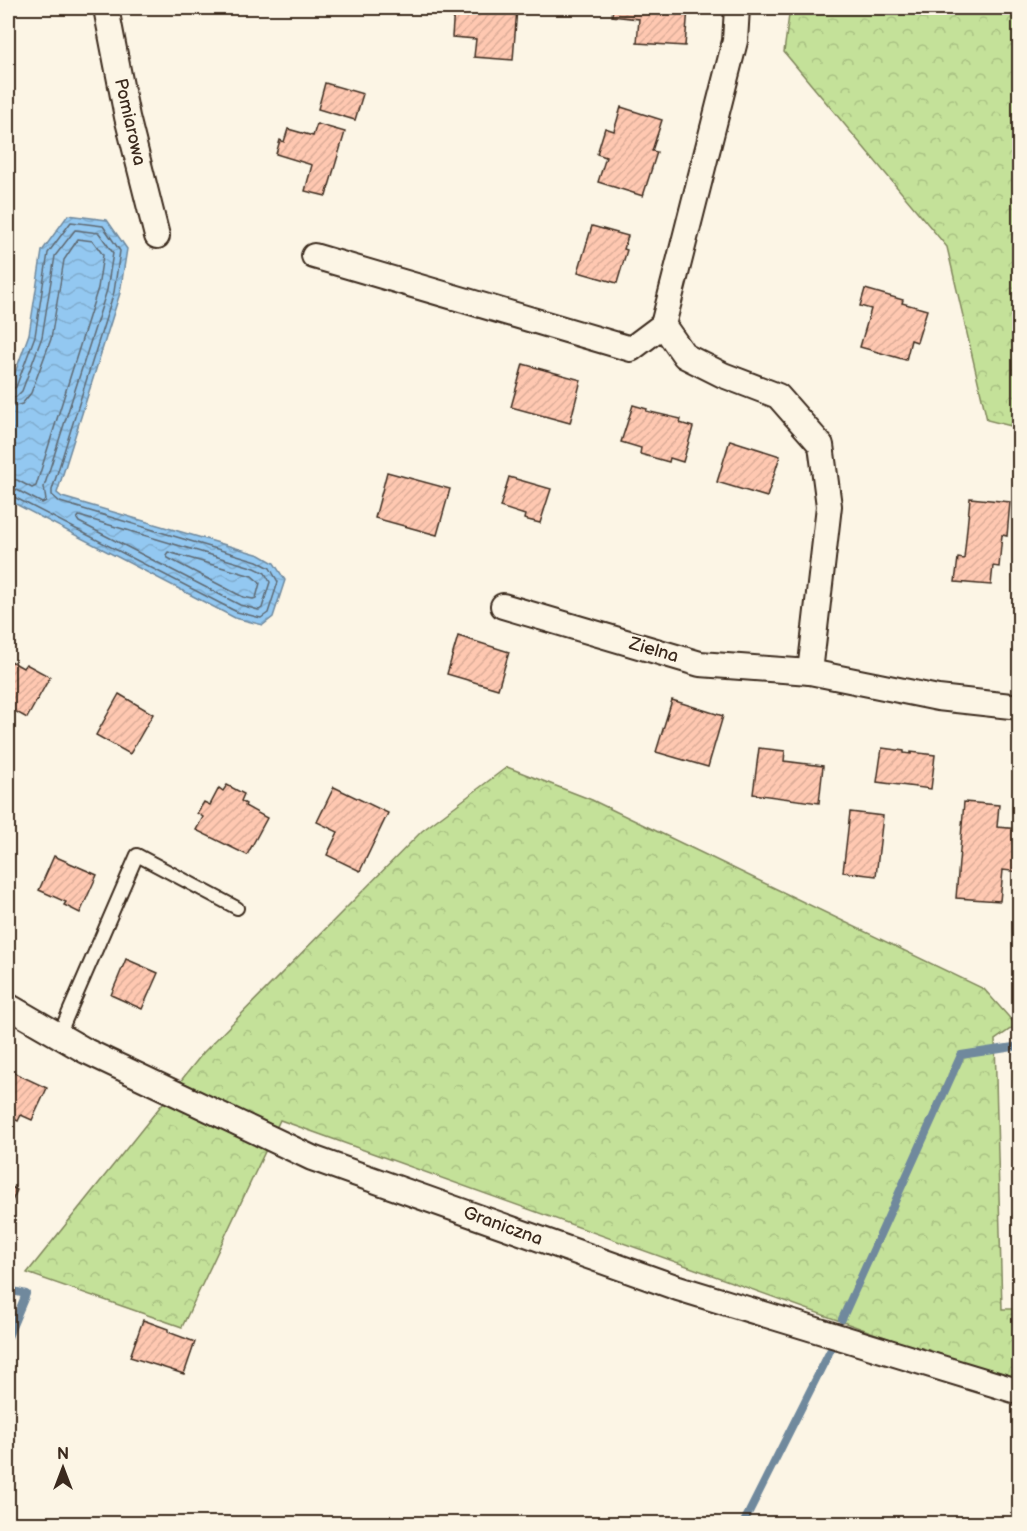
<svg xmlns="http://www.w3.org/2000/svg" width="1027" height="1531" font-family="'Balsamiq Sans',sans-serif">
	<defs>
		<pattern id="forest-crowns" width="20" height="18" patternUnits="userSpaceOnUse" patternTransform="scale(1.5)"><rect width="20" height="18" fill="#c4e199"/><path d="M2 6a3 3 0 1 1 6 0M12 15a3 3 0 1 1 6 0" fill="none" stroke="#a9c183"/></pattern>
		<pattern id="water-waves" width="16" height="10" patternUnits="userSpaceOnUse" patternTransform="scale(1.5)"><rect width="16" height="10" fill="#93c8f1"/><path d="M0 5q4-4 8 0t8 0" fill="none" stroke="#80acce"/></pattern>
		<pattern id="building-hatch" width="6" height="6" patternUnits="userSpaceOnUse" patternTransform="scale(1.5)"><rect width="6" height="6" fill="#ffc8b1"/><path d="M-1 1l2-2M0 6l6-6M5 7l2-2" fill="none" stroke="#dbac98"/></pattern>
	</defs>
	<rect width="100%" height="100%" fill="#fcf5e5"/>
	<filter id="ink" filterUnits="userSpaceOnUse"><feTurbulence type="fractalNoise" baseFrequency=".0167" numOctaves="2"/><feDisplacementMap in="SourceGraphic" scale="12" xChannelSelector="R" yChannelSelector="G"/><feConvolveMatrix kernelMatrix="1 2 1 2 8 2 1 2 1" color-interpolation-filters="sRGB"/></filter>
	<g filter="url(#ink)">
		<g fill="url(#forest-crowns)" stroke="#80865c" stroke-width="1.5">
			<polygon points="790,8 1019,8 1019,428 987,420 947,247 784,52"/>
			<polygon points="507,767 592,800 984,989 1016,1025 995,1040 1002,1309 1019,1309 1019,1378 960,1364 280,1120 182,1327 27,1273 203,1053 422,831"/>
		</g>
		<polygon fill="url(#water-waves)" stroke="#70899d" stroke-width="1.5" points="68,215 107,220 127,249 120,293 57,493 62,497 260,555 274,563 285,580 273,617 263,625 235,618 8,500 8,392 29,334 42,251"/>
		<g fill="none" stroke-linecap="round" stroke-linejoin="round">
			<g stroke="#5e6972" stroke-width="1.5">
				<polyline points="8,391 16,387 35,336 48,253 71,222 103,226 120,251 114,292 52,490 52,495 60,502 257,561 270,568 278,582 268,613 261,618 237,612 12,496 8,496"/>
				<polyline points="8,399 16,397 22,391 42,337 55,256 75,230 99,233 113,253 107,290 44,487 46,501 42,503 15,489 8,488"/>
				<polyline points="8,408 22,404 31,393 51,339 64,260 78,239 93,241 103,255 98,288 36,486 32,488 17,480 8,479"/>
				<polygon points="79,516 255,568 265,573 270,582 262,608 259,610 240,605 79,522 77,519"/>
				<polygon points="168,552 252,576 260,583 256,598 253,599 243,597 168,558 166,555"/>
			</g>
			<g stroke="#70899d" stroke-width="8">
				<polyline points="842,1319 961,1055 1020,1046"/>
				<polyline points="8,1337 26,1294 13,1291"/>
				<polyline points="743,1524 830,1351"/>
			</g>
		</g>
		<g fill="url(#building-hatch)" stroke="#3b2a1e" stroke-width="1.5">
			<polygon points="454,8 517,8 513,60 474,57 476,39 452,37"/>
			<polygon points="613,8 688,8 685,46 637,43 639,19 612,16"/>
			<polygon points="325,83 363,94 355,120 318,109"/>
			<polygon points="621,107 662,120 652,151 657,152 643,196 598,182 606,157 597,154 605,128 614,131"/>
			<polygon points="317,124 345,132 326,196 305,191 312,165 276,154 280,140 284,142 288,129 313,136"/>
			<polygon points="592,226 628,236 624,249 627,250 617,283 578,272"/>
			<polygon points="865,289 903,300 902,303 927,310 917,342 911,340 906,360 860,347 871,309 860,306"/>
			<polygon points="523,364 581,380 570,423 511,407"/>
			<polygon points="633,405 647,409 646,411 681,419 680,423 693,427 683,462 670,458 669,462 640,454 641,448 621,442"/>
			<polygon points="730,440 780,456 767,497 717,482"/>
			<polygon points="387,472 450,489 437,535 375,518"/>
			<polygon points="509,477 551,489 540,523 524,519 525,515 500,507"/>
			<polygon points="970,498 1010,502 1007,536 1002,535 999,567 993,566 991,585 955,582 958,558 964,559"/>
			<polygon points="458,636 509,652 498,689 447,674"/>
			<polygon points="9,660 23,668 26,664 50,677 27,718 11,709 13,706 8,703"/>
			<polygon points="119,694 153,714 130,754 96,735"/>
			<polygon points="672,700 723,716 708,767 656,752"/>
			<polygon points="759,748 785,751 784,761 823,766 819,803 753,794"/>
			<polygon points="882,748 904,751 904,753 911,754 911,752 935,755 931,789 877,782"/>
			<polygon points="227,785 244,794 241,801 246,804 245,806 267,818 247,855 196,830 203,817 197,813 204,802 210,805 219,788 223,791"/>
			<polygon points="334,787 388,813 360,871 327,855 338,832 317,822"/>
			<polygon points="964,802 999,805 997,827 1020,829 1020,872 1003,870 1000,901 956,898"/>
			<polygon points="850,812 883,816 876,876 843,872"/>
			<polygon points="54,856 97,875 80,913 64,905 66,902 39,890"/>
			<polygon points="126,959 158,973 142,1009 111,995"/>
			<polygon points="8,1070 47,1088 32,1120 21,1115 18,1121 12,1118 8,1119"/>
			<polygon points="8,1185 17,1190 8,1210"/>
			<polygon points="143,1320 168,1329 168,1332 195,1342 184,1374 130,1357"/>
		</g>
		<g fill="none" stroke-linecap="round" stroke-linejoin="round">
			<defs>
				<polyline id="lane" points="59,1035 137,855 237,908"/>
				<g id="street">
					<polyline points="106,8 127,117 157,236"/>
					<polyline points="737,8 735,41 663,325 685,356 723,375 778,396 821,445 829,506 810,672 938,698 1020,707"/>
					<polyline points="314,256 631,349 663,325"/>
					<polyline points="503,606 700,664 810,672"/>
					<polyline points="8,1006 86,1051 312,1158 678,1288 1020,1392"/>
				</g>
			</defs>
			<use href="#lane" stroke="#3b2a1e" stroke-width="16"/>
			<use href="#street" stroke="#3b2a1e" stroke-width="28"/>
			<use href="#lane" stroke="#fcf5e5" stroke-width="12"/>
			<use href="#street" stroke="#fcf5e5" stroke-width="24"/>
		</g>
	</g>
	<g text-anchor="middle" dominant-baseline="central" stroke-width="4.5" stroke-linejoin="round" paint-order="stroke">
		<g font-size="18" fill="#3b2a1e" stroke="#fcf5e5">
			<text transform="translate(130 122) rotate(77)">Pomiarowa</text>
			<text transform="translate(654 650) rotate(16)">Zielna</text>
			<text transform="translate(503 1226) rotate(20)">Graniczna</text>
		</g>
	</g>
	<rect width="1027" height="1531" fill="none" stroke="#fcf5e5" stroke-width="30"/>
	<rect x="15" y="15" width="997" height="1501" fill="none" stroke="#3b2a1e" stroke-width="2" filter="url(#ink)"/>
	<g transform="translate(63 1468)" stroke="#fcf5e5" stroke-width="4.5" paint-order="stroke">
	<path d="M0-4.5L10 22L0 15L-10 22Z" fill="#3b2a1e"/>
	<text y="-9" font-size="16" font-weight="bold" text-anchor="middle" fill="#3b2a1e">N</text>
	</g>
</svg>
